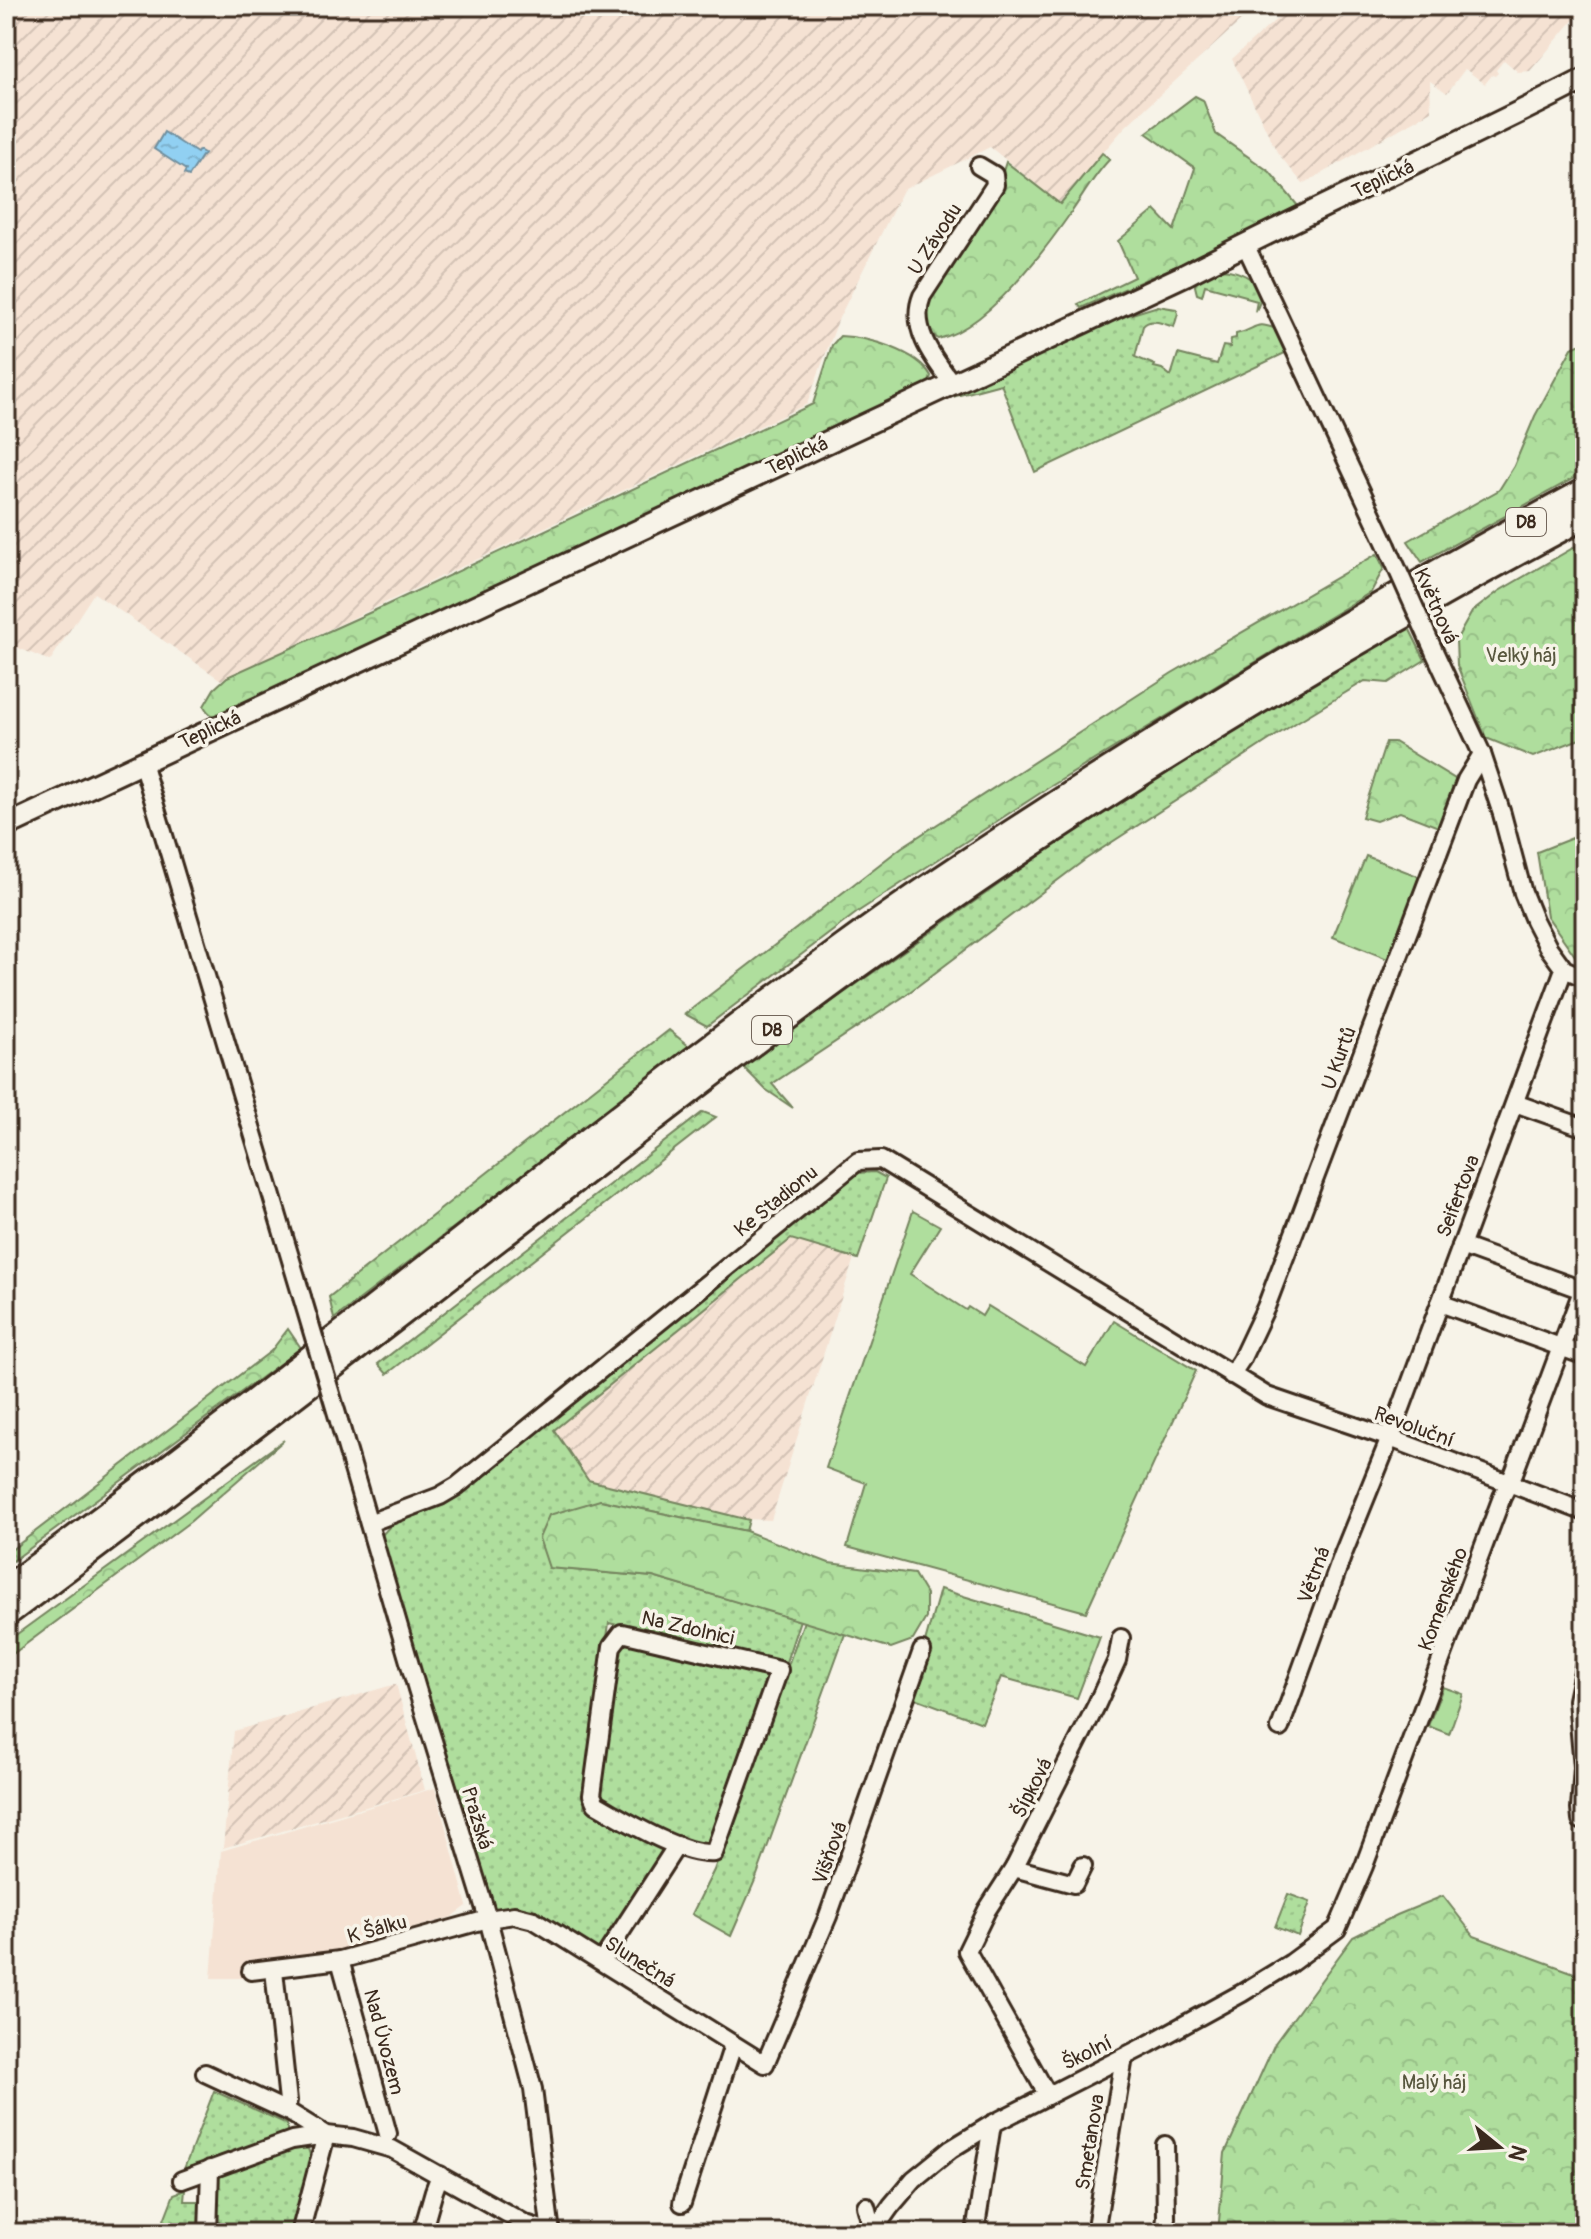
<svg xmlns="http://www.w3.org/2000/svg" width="1591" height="2239" font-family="Pangolin,sans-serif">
	<defs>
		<pattern id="industrial-furrows" width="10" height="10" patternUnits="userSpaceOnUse" patternTransform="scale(2)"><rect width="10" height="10" fill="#f5e2d3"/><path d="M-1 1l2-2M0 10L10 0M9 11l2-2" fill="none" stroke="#d3c2b5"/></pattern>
		<pattern id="green-dots" width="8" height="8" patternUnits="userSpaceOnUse" patternTransform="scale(2)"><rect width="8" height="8" fill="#afde9d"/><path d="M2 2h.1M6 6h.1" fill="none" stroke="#97bf87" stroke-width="1.8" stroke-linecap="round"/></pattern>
		<pattern id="forest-crowns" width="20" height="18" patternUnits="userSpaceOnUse" patternTransform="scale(2)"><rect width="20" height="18" fill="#afde9d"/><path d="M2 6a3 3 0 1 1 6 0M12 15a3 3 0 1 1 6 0" fill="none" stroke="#97bf87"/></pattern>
		<pattern id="water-ripples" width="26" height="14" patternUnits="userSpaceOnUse" patternTransform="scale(2)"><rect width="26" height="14" fill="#91d0f2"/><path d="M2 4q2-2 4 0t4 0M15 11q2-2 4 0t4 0" fill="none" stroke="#7eb3cf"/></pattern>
	</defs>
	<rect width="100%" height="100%" fill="#f7f3e8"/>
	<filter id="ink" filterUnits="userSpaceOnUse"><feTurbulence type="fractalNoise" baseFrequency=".0125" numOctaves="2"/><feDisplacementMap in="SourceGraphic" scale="16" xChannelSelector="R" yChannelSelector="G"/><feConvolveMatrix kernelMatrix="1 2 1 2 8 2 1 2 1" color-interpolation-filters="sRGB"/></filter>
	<g filter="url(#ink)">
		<polygon fill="#f5e2d3" points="435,1788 467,1906 452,1917 322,1955 249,1961 248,1978 211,1978 221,1851"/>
		<g fill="url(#industrial-furrows)">
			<polygon points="6,6 1257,6 1126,126 1059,203 990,147 903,190 839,318 807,404 221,680 94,593 50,661 6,643"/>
			<polygon points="1291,6 1585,6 1585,19 1577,16 1530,71 1518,72 1504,60 1496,70 1498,73 1495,76 1492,75 1485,84 1465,69 1447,93 1430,81 1431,111 1303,184 1277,152 1232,59"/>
			<polygon points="791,1239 854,1258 771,1520 745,1519 588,1480 554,1430"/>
			<polygon points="396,1684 425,1790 223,1848 234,1731"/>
		</g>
		<g fill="url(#green-dots)" stroke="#75845e" stroke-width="2">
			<path d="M1219,269C1241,269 1273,285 1255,312L1257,301L1246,298V296L1205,285L1202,296L1197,294L1195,286L1197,277Z"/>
			<path d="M1158,306L1176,309L1178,313L1174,327C1164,324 1151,317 1143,326L1135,357L1155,365L1154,367L1162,369L1171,376L1178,354L1217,364L1223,346L1230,347L1231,339L1236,338V334C1257,330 1253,320 1276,329L1287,352L1035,472L1001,384L941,400L1109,321Z"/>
			<polygon points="1407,624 1425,660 1388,683 1365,681 1297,722 1086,859 903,997 772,1084 793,1108 765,1089 741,1065 1089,821"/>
			<polygon points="703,1112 716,1117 387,1374 378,1364"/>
			<polygon points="875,1172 886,1178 858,1259 791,1239 554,1430 588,1480 749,1520 746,1531 600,1500 549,1568 653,1577 800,1620 785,1665 609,1623 584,1807 658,1843 663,1853 601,1952 568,1932 518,1912 489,1910 380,1537 391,1525 444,1505 855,1173"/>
			<polygon points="940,1589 1100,1637 1077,1698 1001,1677 982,1723 910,1696"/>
			<polygon points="804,1621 845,1634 756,1878 731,1936 692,1914 714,1870"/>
			<polygon points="627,1641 765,1674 768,1681 709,1846 697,1849 604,1803 598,1792 620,1645"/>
			<polygon points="1288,1894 1310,1902 1298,1936 1275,1927"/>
			<polygon points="214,2091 287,2124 287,2134 184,2169"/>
			<polygon points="296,2147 308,2149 312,2160 293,2233 215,2233 216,2182 219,2176 223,2172"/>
			<polygon points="185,2190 184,2201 200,2201 199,2233 159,2233 174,2194"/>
		</g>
		<g fill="url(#forest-crowns)" stroke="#75845e" stroke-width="2">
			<polygon points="1195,96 1203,100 1216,134 1270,172 1298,206 1206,253 1081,308 1078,304 1134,277 1118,241 1155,210 1174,230 1195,168 1146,133"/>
			<path d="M1102,153L1110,159C1094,175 1083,196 1070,214C1042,254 986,329 938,339L926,328L922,307L998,186L1006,162L1060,204Z"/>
			<path d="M840,336C867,337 918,351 931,376L929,383L919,391L226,716C214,716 210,717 204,706L214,689L227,677L380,608L813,404L832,345Z"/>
			<polygon points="1585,342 1585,472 1422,562 1408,541 1499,490 1514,466 1535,416 1572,348"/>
			<polygon points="1585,541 1585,737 1533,757 1486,738 1457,665 1456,640 1472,612 1499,591"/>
			<polygon points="1377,554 1384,568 1371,592 1048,788 859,911 707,1026 685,1014 902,847 1172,673"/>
			<polygon points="1386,742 1394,742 1460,782 1441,828 1400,812 1376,821 1362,817"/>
			<polygon points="1585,833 1585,965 1580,963 1547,916 1537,852"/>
			<polygon points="669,1030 690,1047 334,1319 329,1297"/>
			<polygon points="288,1329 301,1348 6,1566 6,1554 271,1351"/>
			<polygon points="284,1440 191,1521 6,1659 6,1642"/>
			<polygon points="600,1500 746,1531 829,1563 914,1574 926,1594 926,1618 913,1640 891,1648 653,1577 549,1568 539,1538 549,1515"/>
			<polygon points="1443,1896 1474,1936 1585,1977 1585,2233 1218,2233 1225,2153 1275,2043 1353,1937 1397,1915"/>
		</g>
		<g fill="#afde9d" stroke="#75845e" stroke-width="2">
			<polygon points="1366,856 1423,878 1390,960 1333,937"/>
			<polygon points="913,1211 940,1226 910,1274 966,1310 968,1307 982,1316 988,1306 1086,1367 1114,1321 1196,1371 1086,1612 847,1547 866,1483 826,1468"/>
			<polygon points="1443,1687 1463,1694 1449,1734 1428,1726"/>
		</g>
		<polygon fill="url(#water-ripples)" stroke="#6f8e9d" stroke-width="2" points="164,132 197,153 199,150 204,153 189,176 184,174 186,170 154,149"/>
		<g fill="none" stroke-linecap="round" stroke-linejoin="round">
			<defs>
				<g id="minor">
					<polyline points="1245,244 1387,546"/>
					<path d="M952,383C934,359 909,328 922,296L995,185L994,175L979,166"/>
					<polyline points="1434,651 1482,754 1502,814 1523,893 1534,920 1548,947 1564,969 1585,978"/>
					<polyline points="142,762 302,1297"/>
					<polyline points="1515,1103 1585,1128"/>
					<polyline points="1461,1246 1585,1291"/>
					<polyline points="1440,1303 1585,1356"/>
					<polyline points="1231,1375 1241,1360 1266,1307 1466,780 1482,754"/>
					<polyline points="339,1421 417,1689 488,1919 533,2089 551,2233"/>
					<polyline points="369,1523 440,1496 457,1486 858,1161 881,1160 1267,1396 1390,1438 1585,1512"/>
					<path d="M622,1633L779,1670L714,1853C682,1856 625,1820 596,1804L592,1795L612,1646Z"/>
					<polyline points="1585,1662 1577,1700 1583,1767 1580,1809 1581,1820 1585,1822"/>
					<polyline points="1280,1728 1343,1554 1390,1438 1564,969"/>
					<polyline points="1014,1868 1074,1884 1083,1866"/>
					<polyline points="340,1960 388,2134"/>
					<polyline points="602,1961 677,1845"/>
					<polyline points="274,1970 288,2101"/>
					<polyline points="251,1971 340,1960 488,1919 514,1915 534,1920 765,2064 828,1916 922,1651"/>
					<polyline points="205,2073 289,2112 326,2135 353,2138 392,2149 526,2224 551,2232"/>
					<polyline points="1047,2094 967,1951 987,1910 1014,1868 1096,1706 1117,1660 1121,1638"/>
					<polyline points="182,2180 292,2140 326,2135 300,2233"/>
					<polyline points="682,2203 733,2045"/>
					<polyline points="866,2206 873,2232"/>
					<polyline points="208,2233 210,2169"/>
					<polyline points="422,2233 434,2191 440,2175"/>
					<polyline points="872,2233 891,2206 914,2179 951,2149 992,2124 1149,2044 1242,1993 1291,1963 1337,1929 1364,1866 1502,1497 1514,1473 1585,1283"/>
					<polyline points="975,2233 992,2124"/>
					<polyline points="1095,2233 1124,2057"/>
					<polyline points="1164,2233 1166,2218 1165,2145"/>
				</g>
				<path id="major" d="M6,826L1185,275C1317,207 1453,147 1585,79"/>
				<g id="highway">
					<path d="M6,1589C290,1382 560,1155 844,947C924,888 1009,834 1093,780C1254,678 1417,581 1585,491"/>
					<path d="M6,1614C205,1466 401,1313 598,1162C685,1095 772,1027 861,963C1091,796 1335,649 1585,516"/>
				</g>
			</defs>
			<use href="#minor" stroke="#3b2a1e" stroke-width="22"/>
			<use href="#major" stroke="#3b2a1e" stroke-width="26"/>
			<use href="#highway" stroke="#3b2a1e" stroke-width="30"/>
			<use href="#minor" stroke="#f7f3e8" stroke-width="16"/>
			<use href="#major" stroke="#f7f3e8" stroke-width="20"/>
			<use href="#highway" stroke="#f7f3e8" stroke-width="24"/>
			<defs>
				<g id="minor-bridge">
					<polyline points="1387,546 1434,651"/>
					<polyline points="302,1297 339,1421"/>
				</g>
			</defs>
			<use href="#minor-bridge" stroke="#3b2a1e" stroke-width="22" stroke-linecap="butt"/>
			<use href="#minor-bridge" stroke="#f7f3e8" stroke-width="16"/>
		</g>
	</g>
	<g text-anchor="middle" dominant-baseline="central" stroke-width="7" stroke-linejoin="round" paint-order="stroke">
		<g fill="#f7f3e8" stroke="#73665b" stroke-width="2">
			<rect x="1506" y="508" width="40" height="28" rx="6"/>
			<rect x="752" y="1016" width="40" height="28" rx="6"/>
		</g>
		<g font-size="18" font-weight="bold" fill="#3b2a1e">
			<text x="1526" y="522">D8</text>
			<text x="772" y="1030">D8</text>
		</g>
		<g font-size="20" fill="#3b2a1e" stroke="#f7f3e8">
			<text transform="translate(1383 179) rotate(-25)">Teplická</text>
			<text transform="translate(935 239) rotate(-57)">U Závodu</text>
			<text transform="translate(797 456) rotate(-25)">Teplická</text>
			<text transform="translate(1436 606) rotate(66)">Květnová</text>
			<text transform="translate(210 730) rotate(-25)">Teplická</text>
			<text transform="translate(1339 1058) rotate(-70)">U Kurtů</text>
			<text transform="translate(1458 1196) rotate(-69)">Seifertova</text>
			<text transform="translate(776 1201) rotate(-39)">Ke Stadionu</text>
			<text transform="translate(1414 1427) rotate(20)">Revoluční</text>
			<text transform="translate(1314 1575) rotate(-70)">Větrná</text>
			<text transform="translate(1443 1599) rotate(-70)">Komenského</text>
			<text transform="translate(688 1628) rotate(13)">Na Zdolnici</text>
			<text transform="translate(1032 1788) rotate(-63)">Šípková</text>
			<text transform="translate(477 1818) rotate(73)">Pražská</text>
			<text transform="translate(830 1853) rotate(-70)">Višňová</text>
			<text transform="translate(377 1929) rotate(-15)">K Šálku</text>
			<text transform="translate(640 1962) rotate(32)">Slunečná</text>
			<text transform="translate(384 2042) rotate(75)">Nad Úvozem</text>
			<text transform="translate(1087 2053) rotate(-26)">Školní</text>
			<text transform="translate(1090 2142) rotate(-81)">Smetanova</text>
		</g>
		<g font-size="20" fill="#58573e" stroke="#f7f3e8">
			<text x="1521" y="655">Velký háj</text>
			<text x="1434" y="2082">Malý háj</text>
		</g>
	</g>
	<rect width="1591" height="2239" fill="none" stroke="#f7f3e8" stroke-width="32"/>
	<rect x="16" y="16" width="1559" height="2207" fill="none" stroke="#3b2a1e" stroke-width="3" filter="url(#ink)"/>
	<g transform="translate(1499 2147) rotate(108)" stroke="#f7f3e8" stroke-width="6" paint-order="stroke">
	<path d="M0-6L14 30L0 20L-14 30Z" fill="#3b2a1e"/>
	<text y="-12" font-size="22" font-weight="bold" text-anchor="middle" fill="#3b2a1e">N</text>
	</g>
</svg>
